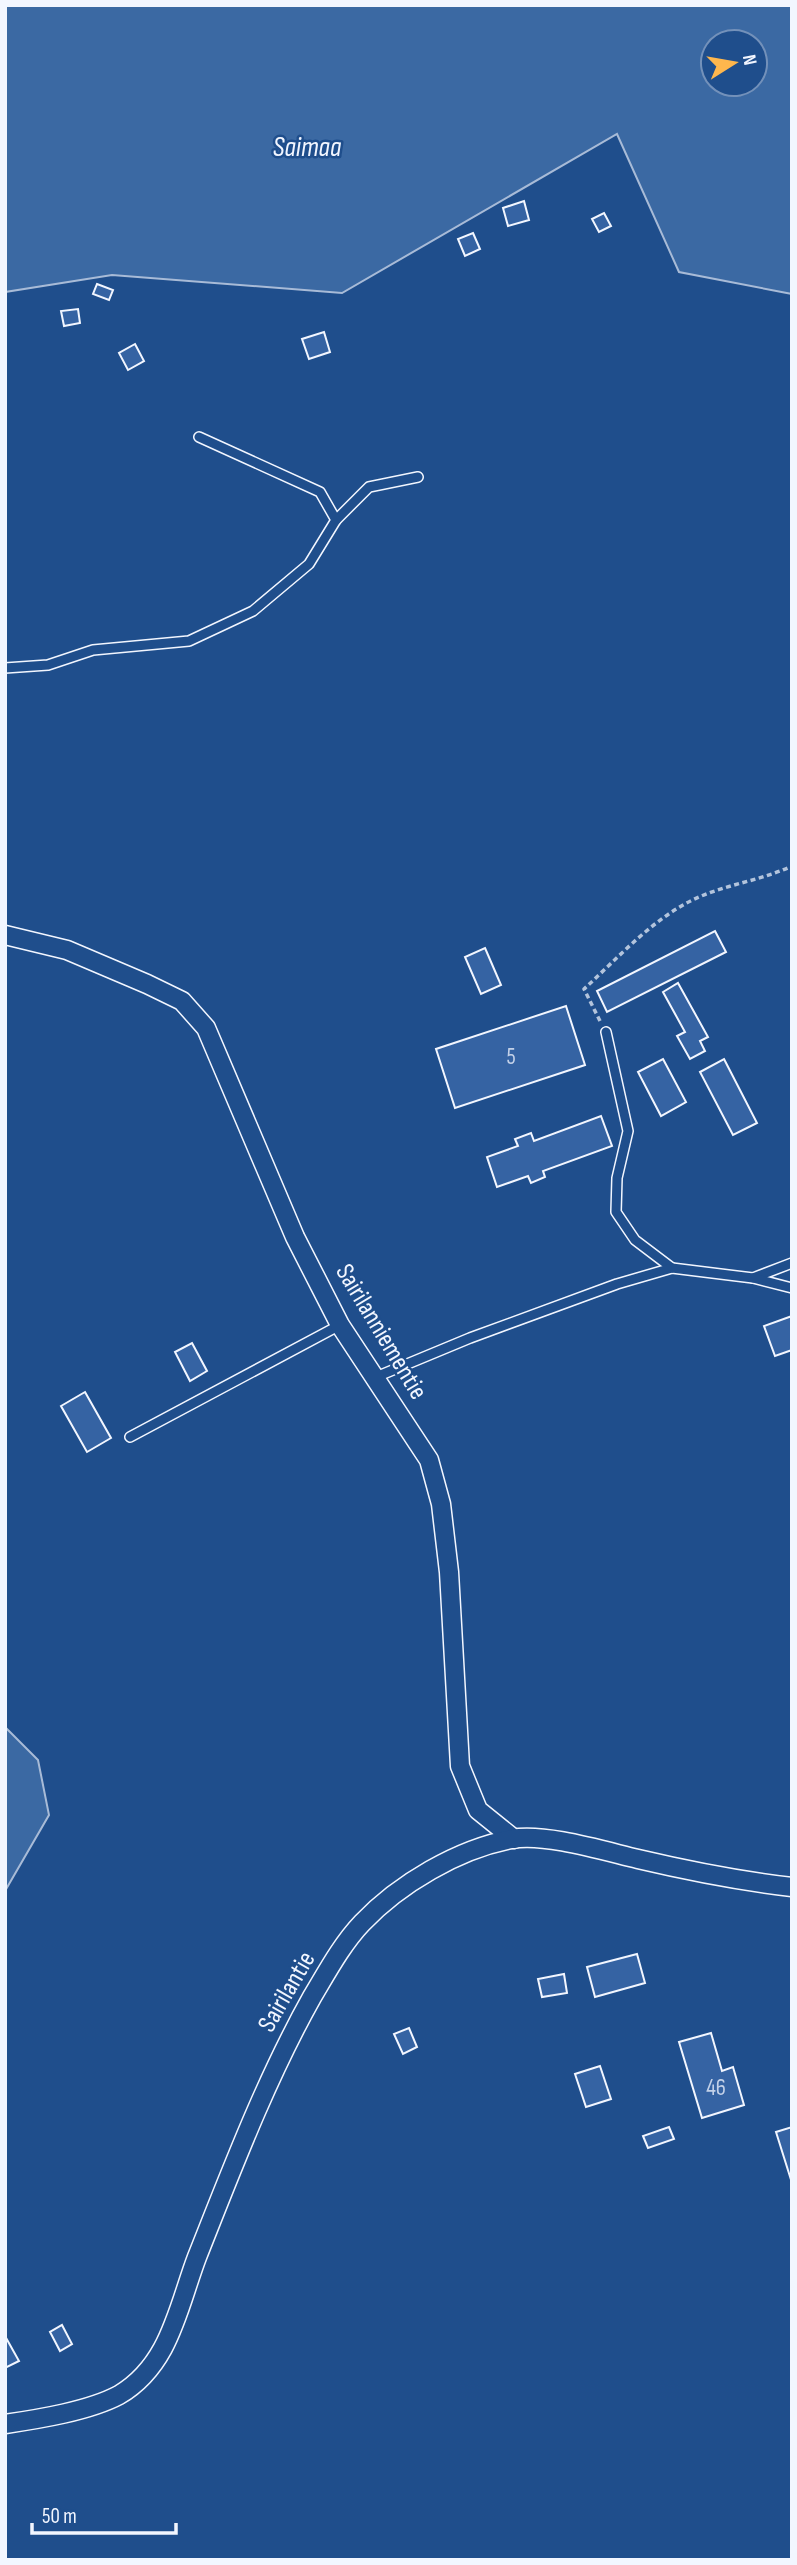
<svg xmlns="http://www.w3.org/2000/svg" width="797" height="2565" font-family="'Sofia Sans Condensed',sans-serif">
	<rect width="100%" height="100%" fill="#1f4e8c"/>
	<g fill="#3b69a3" stroke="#a8bbd7" stroke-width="2" fill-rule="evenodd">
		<path d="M5,5H792V294L679,272L617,134L342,293L112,275L5,292ZM713,42H755V84H713Z"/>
		<polygon points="5,1727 38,1760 49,1815 5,1891"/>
	</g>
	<g fill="#3563a3" stroke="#f2f6ff" stroke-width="2">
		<polygon points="524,201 529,220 508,226 503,208"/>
		<polygon points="604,213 611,226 599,232 592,219"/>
		<polygon points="473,233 480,249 465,256 458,239"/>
		<polygon points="97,284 113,290 109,300 93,294"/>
		<polygon points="78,309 80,323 64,326 61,311"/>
		<polygon points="324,332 330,352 309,359 302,339"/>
		<polygon points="135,344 144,361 128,370 119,353"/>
		<polygon points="715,931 726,952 607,1012 597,991"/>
		<polygon points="485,948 501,985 481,994 465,957"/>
		<polygon points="678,983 708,1037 700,1041 705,1051 690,1059 677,1036 685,1032 663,992"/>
		<polygon points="566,1006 585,1065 455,1108 436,1049"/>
		<polygon points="663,1059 686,1102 661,1116 638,1072"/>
		<polygon points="724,1059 757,1123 733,1135 700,1072"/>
		<polygon points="601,1116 612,1146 543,1171 545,1177 531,1183 528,1176 497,1187 487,1157 518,1146 515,1139 531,1133 534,1141"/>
		<polygon points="792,1316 792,1350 775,1356 764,1326"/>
		<polygon points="192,1343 207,1371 190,1381 175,1352"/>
		<polygon points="85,1392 111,1438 87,1452 61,1406"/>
		<polygon points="637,1954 645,1983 595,1997 587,1967"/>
		<polygon points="564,1974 567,1993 542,1997 538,1979"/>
		<polygon points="409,2028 417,2047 403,2054 394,2034"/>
		<polygon points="711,2033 722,2071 733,2067 744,2105 702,2118 679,2042"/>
		<polygon points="600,2066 611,2099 586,2107 575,2074"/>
		<polygon points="669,2127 674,2139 648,2148 643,2136"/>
		<polygon points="792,2127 792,2183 776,2132"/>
		<polygon points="62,2325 72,2344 60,2351 50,2332"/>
		<polygon points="5,2336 19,2361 5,2368"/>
	</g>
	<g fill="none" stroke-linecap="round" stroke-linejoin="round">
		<defs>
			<g id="service">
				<polyline points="336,520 369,487 418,477"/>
				<polyline points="5,668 48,665 93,650 189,641 253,611 309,564 336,520 320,492 199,437"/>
				<polyline points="606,1032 628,1131 617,1178 616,1212 635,1240 672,1268"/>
				<polyline points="753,1278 792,1263"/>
				<polyline points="376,1377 470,1338 617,1284 672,1268 753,1278 792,1288"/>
				<polyline points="130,1437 340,1325"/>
			</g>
			<g id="minor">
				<polyline points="5,935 67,950 147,984 182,1001 206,1028 295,1237 340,1325 429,1460 441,1504 449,1572 460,1766 478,1810 514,1839"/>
				<path d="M5,2424C39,2419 89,2411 119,2395C170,2365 178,2307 197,2257C232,2169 266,2079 312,1997C327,1972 342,1944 362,1923C399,1884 458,1849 512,1839C545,1833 604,1851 638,1859C689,1871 740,1881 792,1887"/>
			</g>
		</defs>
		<use href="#service" stroke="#f2f6ff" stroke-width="12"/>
		<use href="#minor" stroke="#f2f6ff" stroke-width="21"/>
		<path stroke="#b3c4dc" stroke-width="3.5" stroke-dasharray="5 3.5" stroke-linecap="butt" d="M600,1021L584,989C619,957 655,916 699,897C729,884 762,880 792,866"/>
		<use href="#service" stroke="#1f4e8c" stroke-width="9"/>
		<use href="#minor" stroke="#1f4e8c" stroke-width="18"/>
	</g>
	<g text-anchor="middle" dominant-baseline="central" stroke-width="5" stroke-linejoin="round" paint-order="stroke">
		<g font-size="23" fill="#c3d1e8">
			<text x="511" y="1057">5</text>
			<text x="716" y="2088">46</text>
		</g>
		<g font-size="26" fill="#f2f6ff" stroke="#1f4e8c">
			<text transform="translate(381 1332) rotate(59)">Sairilanniementie</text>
			<text transform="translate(287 1992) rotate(-60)">Sairilantie</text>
		</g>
		<g font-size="28" font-style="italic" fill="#f2f6ff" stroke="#1f4e8c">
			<text x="307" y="147">Saimaa</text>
		</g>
	</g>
	<rect width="797" height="2565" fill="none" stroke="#f2f6ff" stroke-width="14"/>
	<g transform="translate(734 63) rotate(79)"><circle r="33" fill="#1f4e8c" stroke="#7391ba" stroke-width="2"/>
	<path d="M0-5L12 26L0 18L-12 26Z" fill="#ffb74d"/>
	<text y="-10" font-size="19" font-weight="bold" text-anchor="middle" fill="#f2f6ff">N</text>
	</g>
	<path d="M32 2523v10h144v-10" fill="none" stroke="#f2f6ff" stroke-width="3.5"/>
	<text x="42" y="2523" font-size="21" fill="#f2f6ff" stroke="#1f4e8c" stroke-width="5" paint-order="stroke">50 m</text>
</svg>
